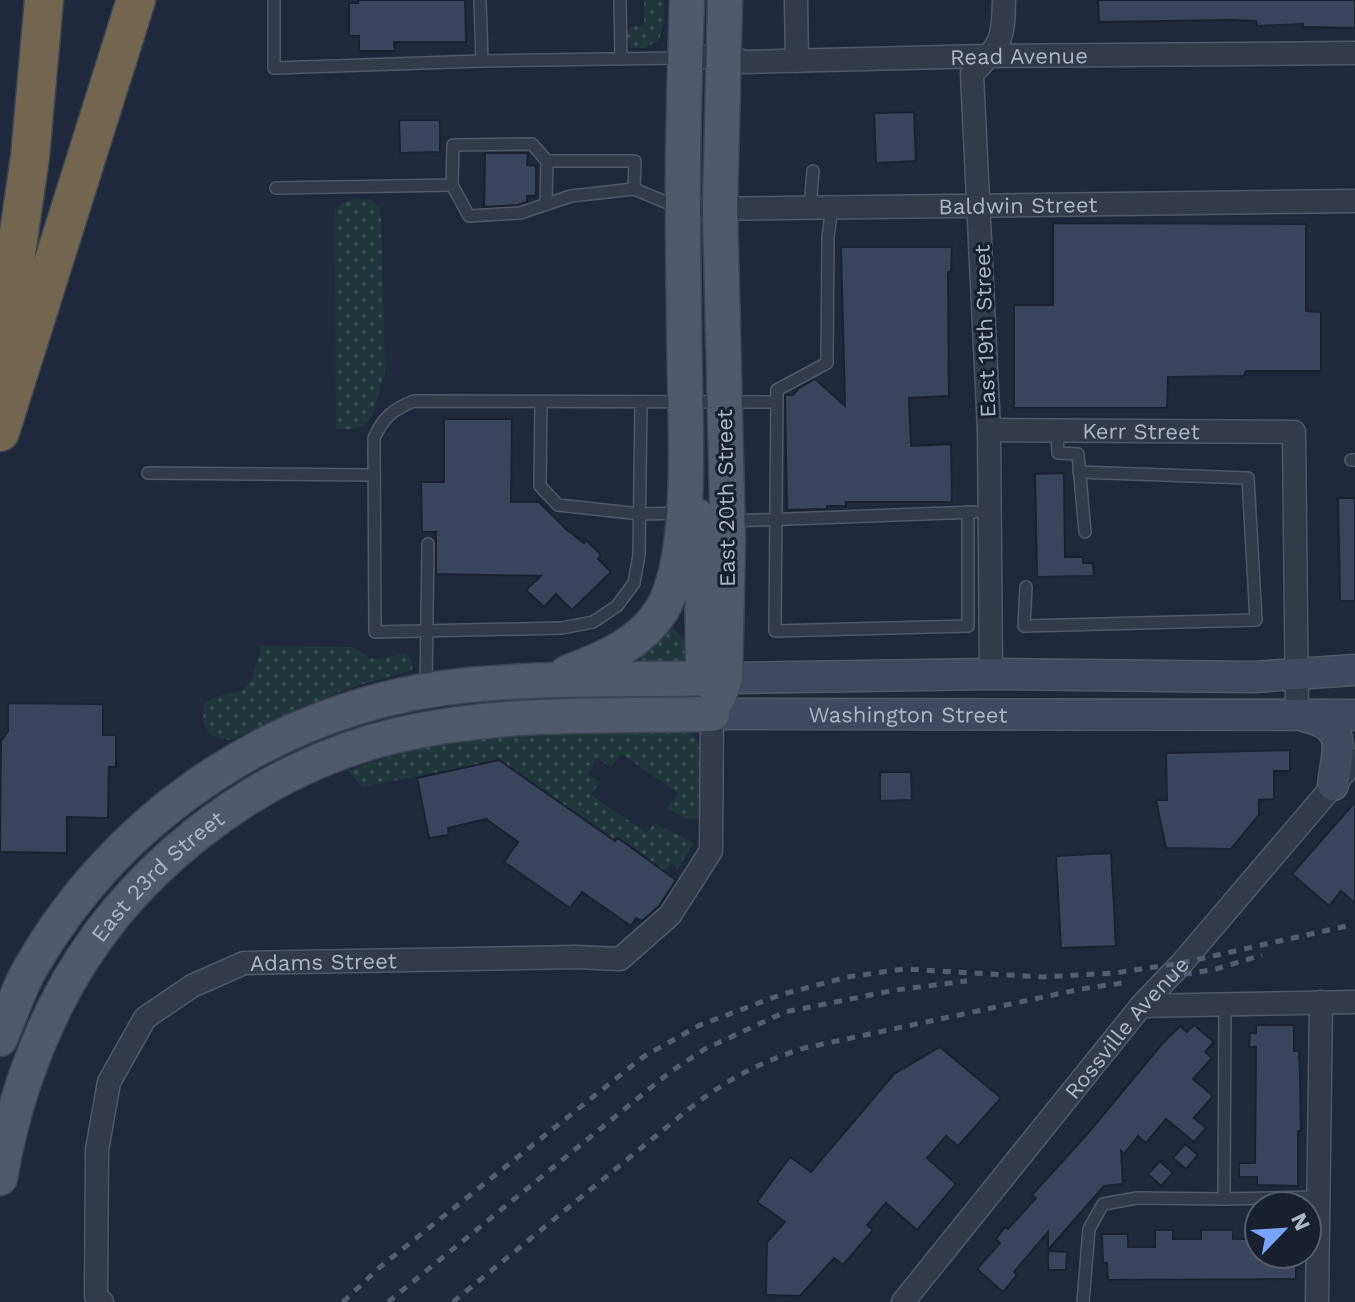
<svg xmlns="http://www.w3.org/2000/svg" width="1355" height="1302" font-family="'Work Sans',sans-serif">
	<defs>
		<pattern id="grass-dots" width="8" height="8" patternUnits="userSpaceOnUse" patternTransform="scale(2)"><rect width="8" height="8" fill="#21373c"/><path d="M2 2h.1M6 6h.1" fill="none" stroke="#3f5257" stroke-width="1.8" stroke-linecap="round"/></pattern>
	</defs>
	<rect width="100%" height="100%" fill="#1f293b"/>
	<g fill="url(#grass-dots)">
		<polygon points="644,0 664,0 664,22 659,40 645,48 631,48 626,35 630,27 644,26"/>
		<path d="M370,199L377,205L381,213L385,372L372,417L363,426L355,429H336L335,212C343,198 354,200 370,199Z"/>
		<path d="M670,625C683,634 685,648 696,660L621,667Z"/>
		<path d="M261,646L353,647L371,659L406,654L413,662L412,670L346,689L230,740L210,735L203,722L204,704C214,695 222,696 234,693C254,689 256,663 261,646Z"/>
		<path d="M642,729L691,733L701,745L703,752L698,819L685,818L667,809L678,793L622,754L611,767L596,758L588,774L600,782L591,795L647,833L654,823L694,843L678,868L672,863L664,872L618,838L615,841L499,760L362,787L348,771C376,761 402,751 431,745C499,730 572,732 642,729Z"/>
	</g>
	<g fill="#3a455b" stroke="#1a2231" stroke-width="2">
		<polygon points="358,0 465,0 466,42 394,42 395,51 359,51 359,36 349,36 349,3 358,3"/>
		<polygon points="1098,0 1355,0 1355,28 1303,27 1303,24 1257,26 1256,21 1229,20 1099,22"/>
		<polygon points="914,112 916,161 876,163 874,113"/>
		<polygon points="399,120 440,120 440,152 400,153"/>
		<polygon points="485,153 528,153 527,165 536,166 536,196 527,196 527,202 518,205 484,207"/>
		<polygon points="1053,223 1306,224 1306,311 1321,312 1321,371 1246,371 1244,376 1168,377 1167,408 1014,408 1014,305 1053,305"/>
		<polygon points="841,247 952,247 951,272 948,272 949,396 909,398 911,446 951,444 952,502 846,502 846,506 827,506 827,509 787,510 785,395 793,395 799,388 815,379 845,406"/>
		<polygon points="444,419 512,419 511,502 539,502 566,529 584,543 586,540 601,555 598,559 611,572 572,610 556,594 544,607 526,590 541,576 436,574 436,532 422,532 421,482 444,482"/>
		<polygon points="1064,473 1065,557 1083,557 1083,563 1093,563 1094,576 1037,577 1035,474"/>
		<polygon points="1338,498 1355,498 1355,601 1340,601"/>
		<polygon points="8,703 103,704 103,735 116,735 116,767 109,767 108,818 67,817 67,853 0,852 1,741 8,731"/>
		<polygon points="1290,750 1290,771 1274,771 1274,799 1259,800 1259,815 1231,849 1166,848 1156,800 1167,800 1166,753"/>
		<polygon points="499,760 615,841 618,838 676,880 659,906 642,921 636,918 631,926 582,892 570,908 504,862 518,842 486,819 448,828 449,835 429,838 417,778"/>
		<polygon points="880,772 911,772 912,800 880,801"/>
		<polygon points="1355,802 1355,903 1341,891 1329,906 1292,874"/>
		<polygon points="1111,853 1116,946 1061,948 1056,856"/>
		<polygon points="1194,1025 1214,1042 1205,1052 1212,1058 1193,1079 1213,1096 1194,1118 1206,1128 1194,1142 1166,1119 1146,1143 1138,1136 1124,1154 1121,1151 1123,1184 1104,1186 1048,1250 1048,1232 1014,1272 1017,1275 1003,1292 977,1269 1000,1243 996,1239 1005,1227 1008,1229 1036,1198 1032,1195 1089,1132 1162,1044 1180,1026 1187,1032"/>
		<polygon points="1256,1025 1294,1025 1294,1051 1299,1051 1300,1075 1301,1131 1298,1131 1298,1186 1257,1185 1257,1177 1239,1177 1239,1163 1255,1163 1256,1047 1249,1047 1250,1033 1256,1033"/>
		<polygon points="940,1047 1001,1098 958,1146 946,1136 927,1158 956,1184 917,1230 886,1203 867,1225 873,1230 843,1265 834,1258 800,1296 766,1295 767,1242 785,1222 757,1202 790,1157 811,1172 894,1074"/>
		<polygon points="1185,1144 1198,1155 1186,1169 1173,1158"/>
		<polygon points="1160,1161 1173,1173 1161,1186 1148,1174"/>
		<polygon points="1155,1230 1173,1230 1173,1239 1201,1239 1201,1230 1233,1230 1233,1239 1259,1239 1259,1254 1296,1254 1296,1279 1108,1280 1107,1263 1103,1263 1102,1234 1128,1234 1128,1247 1155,1247"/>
		<polygon points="1048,1251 1067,1252 1066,1270 1048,1270"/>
	</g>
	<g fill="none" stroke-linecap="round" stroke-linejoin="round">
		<defs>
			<g id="lane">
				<polyline points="274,0 274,68 482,61"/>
				<polyline points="480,0 482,61 680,58"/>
				<polyline points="620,0 621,59"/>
				<polyline points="452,185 469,216 520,213 571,196 634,189"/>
				<polyline points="276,188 452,185 453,145 532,144 547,161 635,161 634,189 680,208"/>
				<polyline points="546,204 547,161"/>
				<polyline points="810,207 813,171"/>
				<polyline points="832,207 828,237 827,363 777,390 775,631 968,626 968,512"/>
				<polyline points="541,402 540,486 558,505 640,514 682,513"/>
				<path d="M641,402L639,555L634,583L617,606L593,622L562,628L375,632L374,438C383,418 393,409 414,401L777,402"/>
				<polyline points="1057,431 1058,453 1078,454 1085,532"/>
				<polyline points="1351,460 1355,460"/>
				<polyline points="148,473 374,475"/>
				<polyline points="732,521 975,512"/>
				<polyline points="1026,587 1024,626 1256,620 1248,478 1079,472"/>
				<polyline points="426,688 428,544"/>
				<polyline points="1224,1199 1318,1197"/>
				<polyline points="1083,1302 1089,1229 1103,1204 1137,1198 1224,1199 1225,1004"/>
			</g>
			<g id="street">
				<polyline points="796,0 797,61"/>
				<path id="s1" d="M686,58L725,56L745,62L987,56L1355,53"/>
				<path id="s2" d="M708,209L1355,201"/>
				<path id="s3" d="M989,430L1294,432L1297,715"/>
				<path d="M991,674L989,430L972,74C1001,43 1003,43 1004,0"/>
				<polyline points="1141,1006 1355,1002"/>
				<path id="s4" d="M102,1302L96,1296L97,1150L109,1082L145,1018L192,986L244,963L576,957L620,959L670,915L711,851L712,714"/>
				<path id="s5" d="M903,1302L1141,1006L1182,963L1355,760"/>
				<polyline points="1317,1302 1321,1002"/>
			</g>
			<g id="secondary">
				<polyline points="725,678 991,674 1253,677 1355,670"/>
				<path id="s6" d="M712,714L1355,715"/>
				<path d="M1306,717C1350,727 1337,750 1333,785"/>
			</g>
			<g id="primary">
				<polyline points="697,516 702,568 703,659"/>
				<path d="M567,673C604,658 638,646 661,611C692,561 686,443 685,383C684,326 683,270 683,213C682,142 685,71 687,0"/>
				<polyline points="718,698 725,678 728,541 720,209 725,0"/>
				<path d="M0,1039C10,1016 18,989 31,967C122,809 287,702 469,685C554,677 640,680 725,678"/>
				<path id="s7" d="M0,1178C10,1119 29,1059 56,1005C121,874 255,768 398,735C501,711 608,716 712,714"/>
			</g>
			<g id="highway">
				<polyline points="0,364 30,157 44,0"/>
				<polyline points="0,432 136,0"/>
			</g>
		</defs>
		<use href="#lane" stroke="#505868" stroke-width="14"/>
		<use href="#street" stroke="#505868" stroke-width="25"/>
		<use href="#secondary" stroke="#505868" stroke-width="33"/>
		<use href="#primary" stroke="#3c4454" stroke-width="37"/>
		<use href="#highway" stroke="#3d4555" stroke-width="41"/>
		<use href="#lane" stroke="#333b4b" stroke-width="11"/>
		<use href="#street" stroke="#333b4b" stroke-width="22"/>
		<use href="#secondary" stroke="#40495e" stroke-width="30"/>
		<use href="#primary" stroke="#505a6b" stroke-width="34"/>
		<use href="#highway" stroke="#72664f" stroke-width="38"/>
		<g stroke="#545e72" stroke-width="5" stroke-dasharray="8 8" stroke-linecap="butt">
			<polyline points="1168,977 1216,969 1262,955"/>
			<polyline points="343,1302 380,1267 643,1057 700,1025 780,995 847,977 904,969 1043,977 1114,973 1182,963 1351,925"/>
			<polyline points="388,1302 670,1072 705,1049 785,1012 896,990 967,981"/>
			<path d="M453,1302L690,1108C730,1078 756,1064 804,1048L1081,989L1129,982"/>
		</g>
	</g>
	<g text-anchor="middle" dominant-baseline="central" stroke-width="6" stroke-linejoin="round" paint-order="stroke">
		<g font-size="22" fill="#adb5c7" stroke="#18202f">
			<text stroke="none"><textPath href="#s1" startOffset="334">Read Avenue</textPath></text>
			<text stroke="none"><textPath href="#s2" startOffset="310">Baldwin Street</textPath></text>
			<text transform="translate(985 331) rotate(-92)">East 19th Street</text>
			<text stroke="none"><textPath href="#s3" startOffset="152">Kerr Street</textPath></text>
			<text transform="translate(726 498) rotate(-91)">East 20th Street</text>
			<text stroke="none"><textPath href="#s6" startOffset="196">Washington Street</textPath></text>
			<text stroke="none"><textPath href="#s7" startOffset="348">East 23rd Street</textPath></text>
			<text stroke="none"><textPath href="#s4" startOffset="490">Adams Street</textPath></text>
			<text stroke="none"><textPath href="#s5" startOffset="354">Rossville Avenue</textPath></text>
		</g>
	</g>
	<g transform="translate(1283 1230) rotate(65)"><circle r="38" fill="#18202f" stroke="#545c6c" stroke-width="2"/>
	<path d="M0-6L14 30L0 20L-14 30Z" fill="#7aa5ff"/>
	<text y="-12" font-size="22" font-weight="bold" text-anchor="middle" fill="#adb5c7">N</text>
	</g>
</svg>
